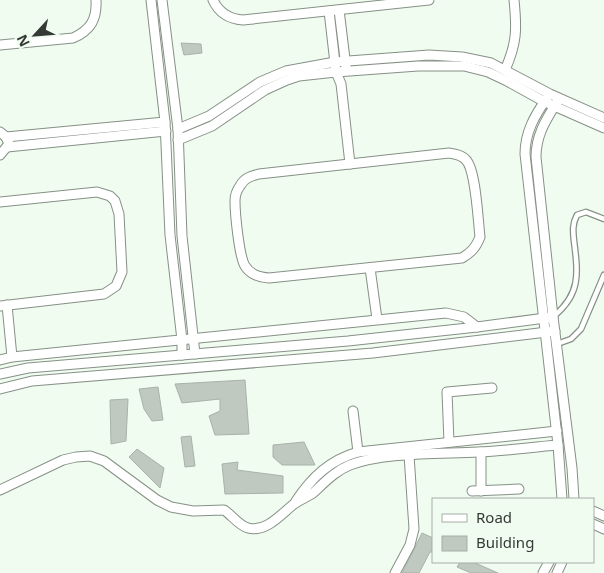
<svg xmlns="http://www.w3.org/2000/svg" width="604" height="573" font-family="'Noto Sans',sans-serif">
	<rect width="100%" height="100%" fill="#f1fcf1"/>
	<g fill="#bfc9bf" stroke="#a8b2a8">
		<polygon points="181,43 201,44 202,53 184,55"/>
		<polygon points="245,380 249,434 215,435 209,416 220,411 220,399 182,403 175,384"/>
		<polygon points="158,387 163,420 152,421 144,409 139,389"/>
		<polygon points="128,399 126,441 111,444 110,400"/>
		<polygon points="191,436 195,466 185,467 181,437"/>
		<polygon points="304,442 315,465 282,465 273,457 273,445"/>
		<polygon points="137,449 164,468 160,488 129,457"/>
		<polygon points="238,462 237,470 283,476 283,493 225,494 222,464"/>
		<polygon points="422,533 433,538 433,552 430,552 419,573 402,573"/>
		<polygon points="460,562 473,562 498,573 471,573 457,567"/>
	</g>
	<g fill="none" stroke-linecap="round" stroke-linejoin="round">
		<defs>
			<g id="lane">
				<path d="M554,316C581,294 578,273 574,241C573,232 572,224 577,215L586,212L604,219"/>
				<polyline points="557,344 571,339 581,329 604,275"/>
			</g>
			<g id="street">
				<polyline points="151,0 165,122 170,235 182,340 182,355"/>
				<polyline points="162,0 178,129 182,236 195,354"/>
				<path d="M213,0C219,13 229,19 243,20L429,0"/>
				<polyline points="339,10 346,67"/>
				<polyline points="329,11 336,72 341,84 350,164"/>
				<path d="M0,45L73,38C91,30 97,19 96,0"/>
				<path d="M505,70C517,43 517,29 514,0"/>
				<path d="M547,98C535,115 525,132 525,154L558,445L562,499"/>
				<path d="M557,102C546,120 536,135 536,157L553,317L572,468L574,499"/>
				<polyline points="178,129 209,116 260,82 286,71 335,62 429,55 462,57 491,63 550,94 604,118"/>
				<polyline points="0,132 6,137 9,144 0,155"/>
				<polyline points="6,137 165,122"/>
				<polyline points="178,140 212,126 265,90 287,80 299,76 336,72 418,66 464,66 488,72 507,81 545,102 604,128"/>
				<polyline points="7,147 166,131"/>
				<path d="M449,153C455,154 462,155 466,160C476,170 478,221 480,237C476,247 472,252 462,258L269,278C259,277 251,275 245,266C239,256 235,213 235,201C235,195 237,190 240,186C244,178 251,176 259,174Z"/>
				<polyline points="0,202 97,192 110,196 115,201 119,214 122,272 116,286 104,294 0,306"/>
				<polyline points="370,268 377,319"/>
				<polyline points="7,305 12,357"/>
				<polyline points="0,360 12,357 446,313 464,317 477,327"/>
				<polyline points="0,374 28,368 348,341 477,327 553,317"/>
				<polyline points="0,389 32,381 373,353 555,331"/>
				<polyline points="353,411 358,452"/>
				<polyline points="449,442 447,392 492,388"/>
				<path d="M0,490L63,460L76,457L90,456L104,461L157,500L171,507L193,511L224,510C232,515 238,525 248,528C266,533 281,514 294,504C300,500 307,497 313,493C325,482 335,471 350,465C384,452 441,454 478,452C505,451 532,447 558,445"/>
				<polyline points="472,491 519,489"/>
				<polyline points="481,491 481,452"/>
				<path d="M296,501C312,477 330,460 358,452L557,431"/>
				<polyline points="593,511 604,516"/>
				<polyline points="593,524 604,529"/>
				<polyline points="395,573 410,545 414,529 409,455"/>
				<polyline points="543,573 549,562"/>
				<polyline points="557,573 562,562"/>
			</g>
		</defs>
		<use href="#lane" stroke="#869086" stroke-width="7"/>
		<use href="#street" stroke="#869086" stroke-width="11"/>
		<use href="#lane" stroke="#fff" stroke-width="4.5"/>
		<use href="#street" stroke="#fff" stroke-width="9"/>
	</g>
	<rect x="432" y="498" width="162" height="65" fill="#f1fcf1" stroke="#a6aea6"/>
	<rect x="442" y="514" width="25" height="8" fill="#ffffff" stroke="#a6aea6"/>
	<text x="476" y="523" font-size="15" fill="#353935">Road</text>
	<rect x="442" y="536" width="25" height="15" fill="#bfc9bf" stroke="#a6aea6"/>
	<text x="476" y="548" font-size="15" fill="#353935">Building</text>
	<g transform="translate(35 35) rotate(244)" stroke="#f1fcf1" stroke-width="4" paint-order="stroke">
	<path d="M0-4L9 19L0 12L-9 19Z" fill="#353935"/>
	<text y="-8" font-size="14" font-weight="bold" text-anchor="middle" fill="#353935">N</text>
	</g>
</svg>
